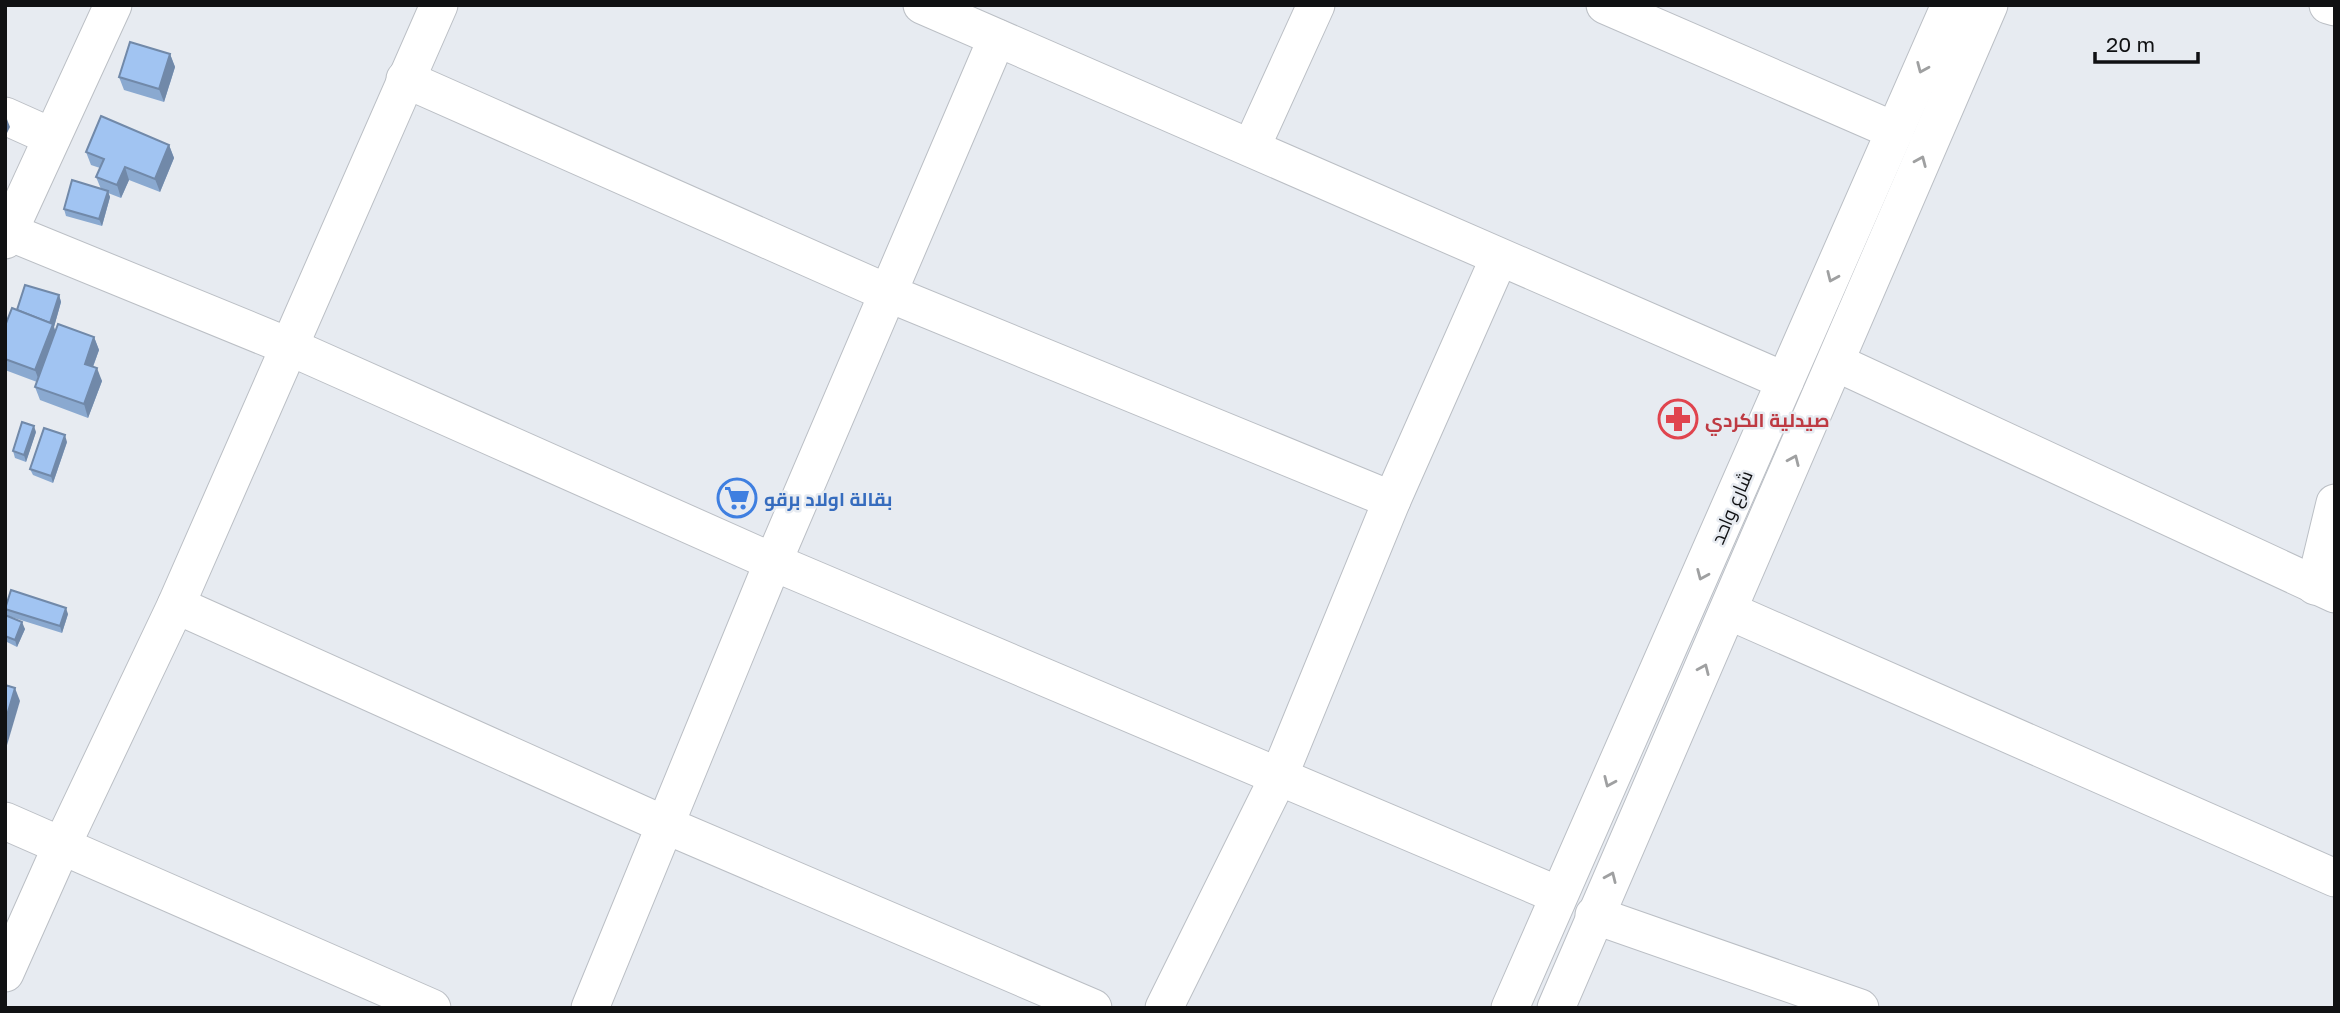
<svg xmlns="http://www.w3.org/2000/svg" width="2340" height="1013" font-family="'Golos Text',Cairo,sans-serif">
	<rect width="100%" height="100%" fill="#e7ebf1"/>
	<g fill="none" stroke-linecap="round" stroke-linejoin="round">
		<defs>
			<g id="minor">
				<path d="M922,5C1210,129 1497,257 1785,381"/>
				<polyline points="1605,5 1895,131"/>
				<polyline points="2328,5 2335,7"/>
				<polyline points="405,79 890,294 1392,500"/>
				<polyline points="5,116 52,137"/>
				<polyline points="1252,146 1316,5"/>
				<polyline points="9,232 290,347 773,562 1558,895"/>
				<polyline points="5,240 113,5"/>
				<polyline points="1837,363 2335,594"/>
				<polyline points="2315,586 2335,503"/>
				<polyline points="176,605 663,824 1093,1008"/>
				<polyline points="1729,611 2335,878"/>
				<polyline points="5,821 432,1008"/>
				<polyline points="1594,915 1860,1008"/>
				<polyline points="5,973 62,845 176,605 439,5"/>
				<polyline points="590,1008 773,562 997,38"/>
				<polyline points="1164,1008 1279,776 1392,500 1499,258"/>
				<polyline points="1510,1008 1950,5"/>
				<polyline points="1556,1008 1989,5"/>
			</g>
		</defs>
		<use href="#minor" stroke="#bbbfc5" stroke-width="39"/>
		<use href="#minor" stroke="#fff" stroke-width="37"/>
	</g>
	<g fill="#8aa9d0">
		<polygon points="170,54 175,67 164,102 124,90 119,77"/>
		<polygon points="169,145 174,158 160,192 129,180 121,198 108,193 110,197 102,226 66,216 64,209 101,189 96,177 100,168 91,165 86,152"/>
		<polygon points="59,295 61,302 54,327 55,331 94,337 99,350 93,367 102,381 88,418 40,400 35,387 37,382 5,370 5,326"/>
		<polygon points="36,432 26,462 15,458 13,451"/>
		<polygon points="67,442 53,483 33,475 30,469"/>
		<polygon points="5,608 68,614 62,633 8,616 25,629 17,647 5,641 5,615 7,616"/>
	</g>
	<g fill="#7189a9">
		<polygon points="170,54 175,67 164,102 159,89"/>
		<polygon points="5,114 10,127 5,137"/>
		<polygon points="169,145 174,158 160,192 155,179"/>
		<polygon points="125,167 129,180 121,198 117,185"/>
		<polygon points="108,191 110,197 102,226 99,219"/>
		<polygon points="59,295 61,302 54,327 57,337 40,383 35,370"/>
		<polygon points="94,337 99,350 89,377 85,364"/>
		<polygon points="97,368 102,381 88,418 84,404"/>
		<polygon points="34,426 36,432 26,462 24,455"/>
		<polygon points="65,435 67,442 53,483 51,476"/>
		<polygon points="66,608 68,614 62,633 60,626"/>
		<polygon points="22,622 25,629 17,647 15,640"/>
		<polygon points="15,688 20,701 5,752 5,722"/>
	</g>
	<g fill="#a1c4f2" stroke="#7189a9" stroke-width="2">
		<polygon points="130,42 170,54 159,89 119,77"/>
		<polygon points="101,116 169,145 155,179 125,167 117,185 96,177 104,159 86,152"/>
		<polygon points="72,180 108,191 99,219 64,209"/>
		<polygon points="25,285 59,295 50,323 17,310"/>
		<polygon points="12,308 53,324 35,370 5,359 5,326"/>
		<polygon points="58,324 94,337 85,364 97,368 84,404 35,387"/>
		<polygon points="22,422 34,426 24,455 13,451"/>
		<polygon points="44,428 65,435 51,476 30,469"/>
		<polygon points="11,590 66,608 60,626 5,609"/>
		<polygon points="5,615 22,622 15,640 5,636"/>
		<polygon points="5,685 15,688 5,722"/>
	</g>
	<defs><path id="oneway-chevron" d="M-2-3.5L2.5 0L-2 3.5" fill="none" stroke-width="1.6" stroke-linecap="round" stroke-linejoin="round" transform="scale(1.75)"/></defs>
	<g stroke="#9fa0a1">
		<use href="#oneway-chevron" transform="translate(1922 68) rotate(113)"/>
		<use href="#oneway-chevron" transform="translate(1921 161) rotate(-67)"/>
		<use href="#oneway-chevron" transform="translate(1832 277) rotate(114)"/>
		<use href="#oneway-chevron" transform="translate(1794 460) rotate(-66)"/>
		<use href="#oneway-chevron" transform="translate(1702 575) rotate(113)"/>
		<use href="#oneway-chevron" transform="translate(1704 669) rotate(-66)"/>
		<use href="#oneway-chevron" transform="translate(1609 782) rotate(114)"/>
		<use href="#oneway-chevron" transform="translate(1611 877) rotate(-66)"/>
	</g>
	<defs>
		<symbol id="pharmacy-ring" viewBox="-11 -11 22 22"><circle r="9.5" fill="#e7ebf1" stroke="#e0444e" stroke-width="1.5"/><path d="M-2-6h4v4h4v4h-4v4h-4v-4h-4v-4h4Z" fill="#e0444e"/></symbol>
		<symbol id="supermarket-ring" viewBox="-11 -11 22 22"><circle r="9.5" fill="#e7ebf1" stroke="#3f7fe0" stroke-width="1.5"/><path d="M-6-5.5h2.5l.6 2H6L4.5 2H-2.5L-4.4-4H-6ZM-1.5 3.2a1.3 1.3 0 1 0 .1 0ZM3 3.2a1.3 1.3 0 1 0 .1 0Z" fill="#3f7fe0"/></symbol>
	</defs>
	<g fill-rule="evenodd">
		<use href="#pharmacy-ring" x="1656" y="397" width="44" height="44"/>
		<use href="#supermarket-ring" x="715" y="476" width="44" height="44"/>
	</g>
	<g text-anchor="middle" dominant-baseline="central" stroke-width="5" stroke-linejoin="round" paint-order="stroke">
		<g font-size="19" font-weight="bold" fill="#be3a42" stroke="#e7ebf1" text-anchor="start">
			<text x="1705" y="419">صيدلية الكردي</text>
		</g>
		<g font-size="19" font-weight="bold" fill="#366cbe" stroke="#e7ebf1" text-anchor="start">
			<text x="764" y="498">بقالة اولاد برقو</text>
		</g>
		<g font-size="19" fill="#101113" stroke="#e7ebf1">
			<text transform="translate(1731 507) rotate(-67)">شارع واحد</text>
		</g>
	</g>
	<rect width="2340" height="1013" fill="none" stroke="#101113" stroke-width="14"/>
	<path d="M2095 52v10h103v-10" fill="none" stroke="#101113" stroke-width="3.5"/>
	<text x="2106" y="52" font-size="21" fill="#101113" stroke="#e7ebf1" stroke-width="5" paint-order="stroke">20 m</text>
</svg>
